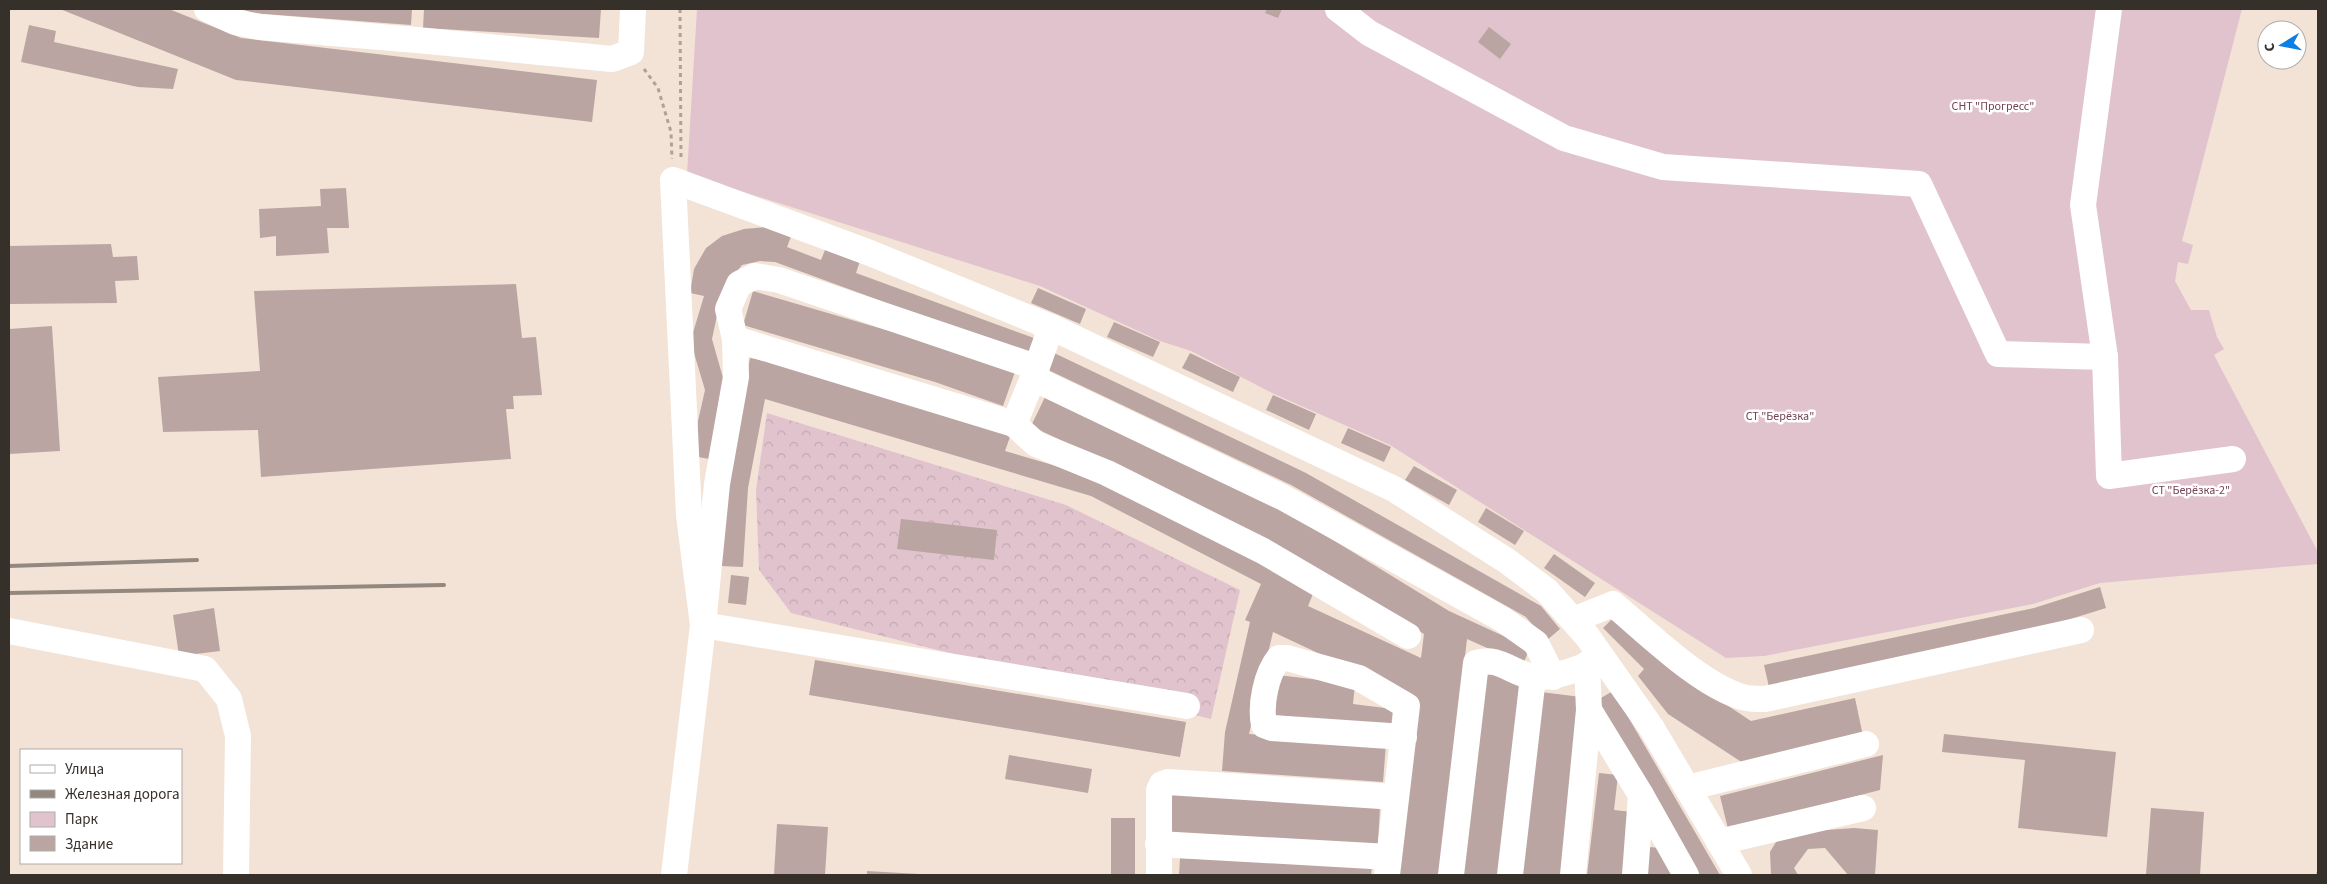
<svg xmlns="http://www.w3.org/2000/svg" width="2327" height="884" font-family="'Source Sans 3',sans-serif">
	<defs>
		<pattern id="forest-crowns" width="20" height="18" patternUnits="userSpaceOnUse" patternTransform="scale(1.25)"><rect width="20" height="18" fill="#e1c3ce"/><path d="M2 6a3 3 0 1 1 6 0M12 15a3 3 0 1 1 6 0" fill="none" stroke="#c2a8b1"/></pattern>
	</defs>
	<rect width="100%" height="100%" fill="#f3e3d6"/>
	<polygon fill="url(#forest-crowns)" points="767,413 1066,505 1240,590 1211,719 791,613 759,570 756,490"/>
	<polygon fill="#e1c3ce" points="697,9 2242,9 2182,241 2193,245 2188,264 2178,262 2175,281 2191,310 2209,310 2217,337 2224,349 2214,355 2318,552 2318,564 2100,583 2033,604 1764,656 1726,658 1390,445 1274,394 1191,351 1160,341 1040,286 687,174"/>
	<g fill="#baa5a2">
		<polygon points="60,9 169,9 241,38 597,80 592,122 236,80"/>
		<polygon points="242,9 412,9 411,25 252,13"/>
		<polygon points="424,9 601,9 599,38 423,28"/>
		<polygon points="1267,9 1282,9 1278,18 1265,13"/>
		<polygon points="29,25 56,31 54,42 178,69 173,89 138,87 21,62"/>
		<polygon points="1489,27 1511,44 1500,59 1478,42"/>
		<polygon points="346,188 349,228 327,228 329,253 276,256 276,236 260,238 259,209 321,206 320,189"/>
		<polygon points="766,227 792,234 787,247 821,260 827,245 861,258 856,273 1034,338 1028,355 775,262 760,261 742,265 727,284 719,306 712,339 725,385 709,459 693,456 698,421 705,390 694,353 692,336 704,296 690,293 694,269 706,248 722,236 744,229"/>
		<polygon points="111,244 113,257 137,256 139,280 115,281 117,303 9,304 9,246"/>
		<polygon points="516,284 522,338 536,337 542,395 513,396 514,409 506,409 511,459 261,477 258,430 163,432 158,377 260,371 254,291"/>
		<polygon points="1038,288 1086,309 1080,324 1031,303"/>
		<polygon points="753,291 951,349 1015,372 1003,406 935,382 743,325"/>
		<polygon points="1114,322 1160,342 1153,357 1107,337"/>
		<polygon points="52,326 60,451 9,454 9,329"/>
		<polygon points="1052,352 1306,473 1541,606 1560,629 1546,641 1526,617 1291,485 1044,368"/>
		<polygon points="1190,353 1240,377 1233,392 1182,368"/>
		<polygon points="750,358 772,362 1011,434 1005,451 1097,478 1270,568 1313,594 1308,606 1421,658 1424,634 1265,538 1031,426 1046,395 1276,505 1449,611 1530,648 1523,664 1467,639 1440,875 1396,875 1416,699 1273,632 1249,734 1386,744 1383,782 1222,771 1225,732 1250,622 1245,620 1261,584 1091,496 765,399 748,488 743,567 721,566 726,484"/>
		<polygon points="1273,395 1316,414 1309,430 1266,410"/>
		<polygon points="1348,428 1391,447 1384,462 1341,443"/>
		<polygon points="1414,466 1457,490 1449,505 1405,480"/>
		<polygon points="1486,508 1524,531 1515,545 1478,522"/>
		<polygon points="901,519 997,530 994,560 897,549"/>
		<polygon points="1554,554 1595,583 1585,597 1544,568"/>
		<polygon points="731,575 749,577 746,605 728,603"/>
		<polygon points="2100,587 2106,608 2032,631 1769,687 1764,665 2034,608"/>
		<polygon points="214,608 220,651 179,656 173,615"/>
		<polygon points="1616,615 1665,664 1751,721 1855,698 1863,736 1743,763 1668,714 1638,676 1644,669 1603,628"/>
		<polygon points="815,660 1186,722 1180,757 809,695"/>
		<polygon points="1485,674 1521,678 1499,875 1463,875"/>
		<polygon points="1277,675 1355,684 1353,704 1393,709 1391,728 1272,715"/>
		<polygon points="1613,691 1720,875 1695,875 1594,702"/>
		<polygon points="1541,692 1581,697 1561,875 1521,875"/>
		<polygon points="1944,734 2116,752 2107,837 2018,828 2025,760 1942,752"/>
		<polygon points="1009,755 1092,769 1088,793 1005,779"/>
		<polygon points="1883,755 1880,790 1728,829 1720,796"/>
		<polygon points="1599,773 1618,775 1614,810 1632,812 1625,875 1587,875"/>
		<polygon points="1166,794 1380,807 1378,845 1164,832"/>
		<polygon points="2151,808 2204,812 2200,875 2146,875"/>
		<rect x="1111" y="818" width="24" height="57"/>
		<polygon points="777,824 828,827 825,875 774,875"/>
		<polygon points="1854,828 1878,830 1875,875 1848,875 1825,848 1808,849 1794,868 1798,875 1771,875 1770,852 1779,837 1785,833"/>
		<polygon points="1648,847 1663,848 1676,875 1646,875"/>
		<polygon points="1180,858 1372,867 1371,875 1179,875"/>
		<polygon points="867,871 919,874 918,875 867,875"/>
	</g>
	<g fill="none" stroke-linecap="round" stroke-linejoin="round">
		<g stroke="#aea298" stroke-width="3" stroke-dasharray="4 4" stroke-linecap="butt">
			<polyline points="680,9 681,161"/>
			<polyline points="644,69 658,88 671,132 672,159"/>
			<polyline points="2318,875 2318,872"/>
		</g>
		<g stroke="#fff" stroke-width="26">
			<polyline points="207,9 235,22 260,27 417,40 612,59 631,52 633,9"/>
			<polyline points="1338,9 1369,33 1564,138 1663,167 1919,184 1998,354 2105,357"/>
			<polyline points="2109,9 2083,205 2105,357 2109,476 2233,459"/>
			<polyline points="1051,327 1033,378 1014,424 1036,444 1107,473 1263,551 1408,636"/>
			<polyline points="735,339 1014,424"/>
			<polyline points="1036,367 779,280 755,276 739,284 728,309 735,339 736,377 717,484 703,625 1187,706"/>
			<polyline points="1033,378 1282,497 1502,619 1536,643 1553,677"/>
			<path d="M1573,620L1613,604C1648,633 1699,684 1742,697C1749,699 1758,699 1765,699L2081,630"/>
			<polyline points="9,631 205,669 229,699 238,736 236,875"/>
			<polyline points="1587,664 1589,710 1641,795 1686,875"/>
			<polyline points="1687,788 1866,744"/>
			<polyline points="1719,842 1863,808"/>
			<polyline points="1158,844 1389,857"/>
			<polyline points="674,875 703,625 689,515 673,180 870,253 1051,327 1394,489 1507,561 1547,591 1587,636 1651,727 1739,875"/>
			<polyline points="1159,875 1159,790 1162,784 1168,782 1396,797"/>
			<path d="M1387,875L1407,706L1359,678L1287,658H1279C1266,674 1260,705 1264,725L1272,728L1404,737"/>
			<path d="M1451,875L1476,663C1498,655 1514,675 1535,677C1559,678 1581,667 1603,659"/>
			<polyline points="1510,875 1533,677"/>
			<polyline points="1573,875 1589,710"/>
			<polyline points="1635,875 1641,795"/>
		</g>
		<g stroke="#93887f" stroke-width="4">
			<polyline points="9,566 197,560"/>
			<polyline points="9,593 444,585"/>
		</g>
	</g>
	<g text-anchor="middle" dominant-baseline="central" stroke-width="5" stroke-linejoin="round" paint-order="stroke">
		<g font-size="12" fill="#734257" stroke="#fff">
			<text x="1993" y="106">СНТ "Прогресс"</text>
			<text x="1780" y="416">СТ "Берёзка"</text>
			<text x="2191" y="490">СТ "Берёзка-2"</text>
		</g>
	</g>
	<rect width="2327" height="884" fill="none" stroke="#36302b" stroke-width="20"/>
	<rect x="20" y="749" width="162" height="115" fill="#ffffff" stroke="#afacaa"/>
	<rect x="30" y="765" width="25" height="8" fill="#ffffff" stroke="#afacaa"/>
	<text x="65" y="774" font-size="15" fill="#36302b">Улица</text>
	<rect x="30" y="790" width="25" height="8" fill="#93887f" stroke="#afacaa"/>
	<text x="65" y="799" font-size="15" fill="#36302b">Железная дорога</text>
	<rect x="30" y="812" width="25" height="15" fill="#e1c3ce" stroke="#afacaa"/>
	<text x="65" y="824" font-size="15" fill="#36302b">Парк</text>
	<rect x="30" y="836" width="25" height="15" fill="#baa5a2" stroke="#afacaa"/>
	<text x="65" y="849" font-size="15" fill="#36302b">Здание</text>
	<g transform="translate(2282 45) rotate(260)"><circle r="24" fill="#ffffff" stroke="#afacaa"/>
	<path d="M0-4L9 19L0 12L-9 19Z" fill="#0b7fe5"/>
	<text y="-8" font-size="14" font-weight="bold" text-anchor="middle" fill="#36302b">С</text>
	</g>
</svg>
